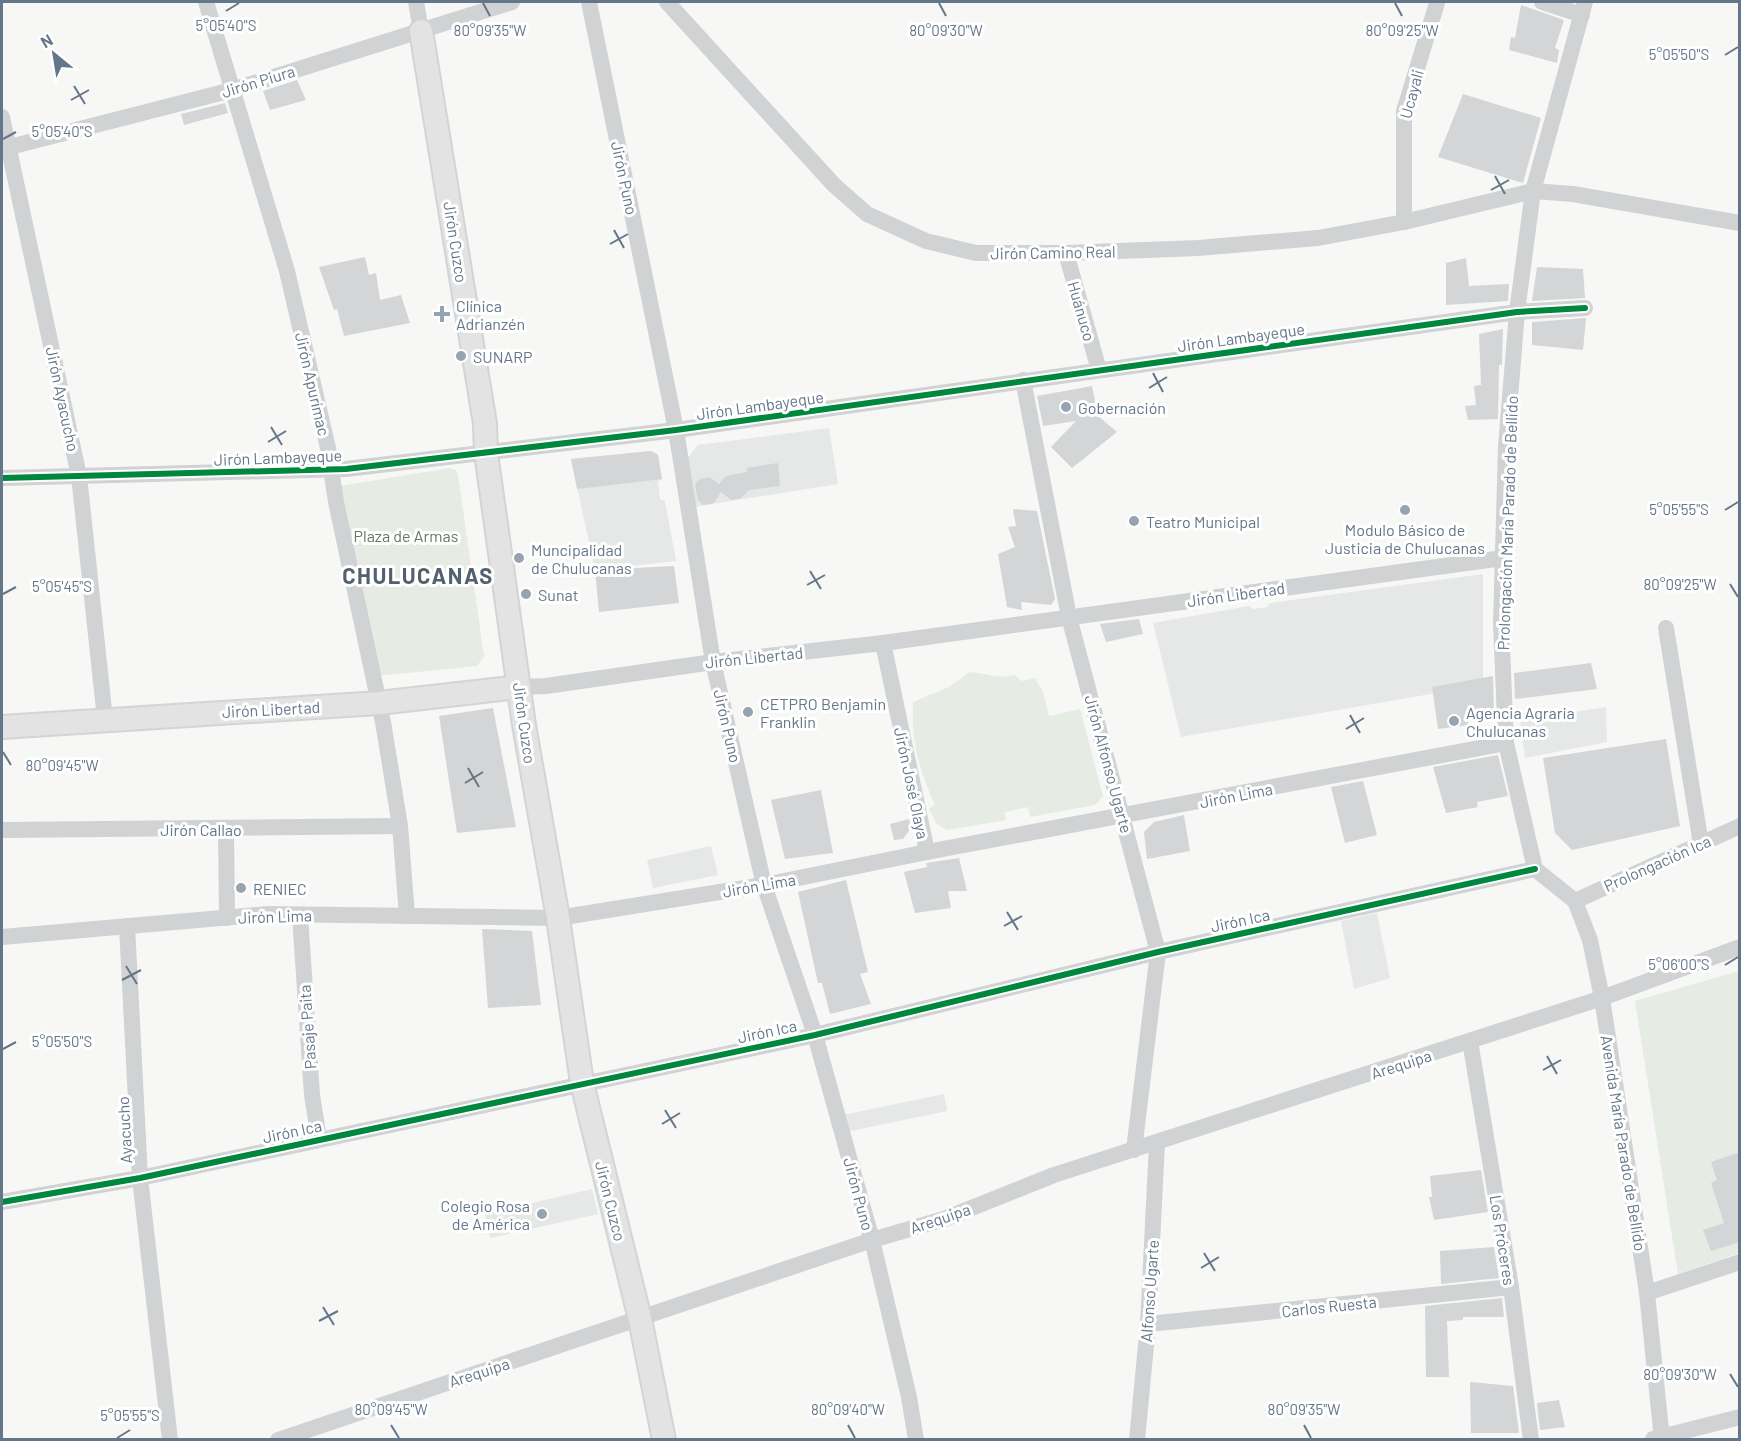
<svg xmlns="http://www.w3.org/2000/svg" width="1741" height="1441" font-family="Barlow,sans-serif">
	<rect width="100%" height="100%" fill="#f7f7f6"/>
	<g fill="#e6e7e7">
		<polygon points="829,428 838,484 694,507 687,459 698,445"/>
		<polygon points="651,451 658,455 662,479 658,482 660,499 665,501 676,561 595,570 571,459"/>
		<polygon points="1483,574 1483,685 1181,737 1153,623 1249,606 1253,609 1267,607 1270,603"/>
		<polygon points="1606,707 1607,742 1525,758 1520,720"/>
		<polygon points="711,846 718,875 653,888 647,860"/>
		<polygon points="1377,913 1390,978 1354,989 1341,921"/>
		<polygon points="944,1094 947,1111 841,1133 838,1116"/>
		<polygon points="592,1189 598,1214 490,1238 485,1214"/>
	</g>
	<g fill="#e6ebe4">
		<polygon points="450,468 456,470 458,475 484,656 477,666 377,676 340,486"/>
		<path d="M970,672C989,674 996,679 1015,675L1021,681L1035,678L1043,692L1049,716L1080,709L1103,796L1095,805L1030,817L1028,807L1005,812L1006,820L947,830L937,824L929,809L935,805C919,770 911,741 913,702L949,687Z"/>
		<polygon points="1739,971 1739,1253 1678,1274 1635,1001"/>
	</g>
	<g fill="#d4d5d6">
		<polygon points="1521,5 1564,20 1555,48 1559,50 1557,63 1509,50 1511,37 1515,38"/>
		<polygon points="297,80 306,100 270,110 263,91"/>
		<polygon points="1463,94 1541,118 1523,183 1438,157"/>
		<polygon points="225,103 228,113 184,125 181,114"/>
		<polygon points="365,257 369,275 376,273 380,300 401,295 410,323 344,336 337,309 334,310 319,267"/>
		<polygon points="1466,258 1469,286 1509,284 1508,301 1446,305 1446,263"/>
		<polygon points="1537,267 1583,269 1585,298 1532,301"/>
		<polygon points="1586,318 1583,350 1532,345 1532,322"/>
		<polygon points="1503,329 1502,365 1499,365 1498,419 1468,420 1465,406 1476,405 1474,386 1481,385 1479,334"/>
		<polygon points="1092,386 1098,416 1117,432 1072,468 1051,447 1076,421 1043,426 1037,396"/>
		<polygon points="651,451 658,455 662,479 577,489 571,459"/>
		<polygon points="778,463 780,486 749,490 741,498 731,500 721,492 714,503 703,505 698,500 695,484 700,479 709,477 719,484 726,476 747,472 747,468"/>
		<polygon points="1013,509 1037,511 1055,599 1051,605 1021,602 1022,610 1007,607 998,554 1015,547 1008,527 1016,526"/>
		<polygon points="674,566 679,603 599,612 595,570"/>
		<polygon points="1139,619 1143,634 1106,642 1100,624"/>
		<polygon points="1591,663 1597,689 1515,699 1514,673"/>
		<polygon points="1493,676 1494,715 1468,718 1469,725 1438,729 1432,687"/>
		<polygon points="493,708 516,827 457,833 439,716"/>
		<polygon points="1666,739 1680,826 1572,850 1555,833 1543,758"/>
		<polygon points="1498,755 1508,796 1477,802 1478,807 1446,813 1433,767"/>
		<polygon points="1363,781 1377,835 1345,843 1331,787"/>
		<polygon points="821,790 833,853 785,859 771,800"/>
		<polygon points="1184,815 1190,851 1147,859 1144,832 1154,822"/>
		<polygon points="909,819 911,828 903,839 894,840 890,824"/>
		<polygon points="959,858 967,891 948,891 951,908 915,913 904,872 927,867 926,863"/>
		<polygon points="846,880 868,972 860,974 871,1004 830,1014 822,983 818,983 798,892"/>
		<polygon points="482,929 532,931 541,1005 488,1008"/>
		<polygon points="1740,1152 1740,1242 1711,1251 1703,1230 1724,1223 1711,1183 1717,1180 1711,1162"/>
		<polygon points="1481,1170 1488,1212 1434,1220 1429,1197 1432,1197 1430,1176"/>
		<polygon points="1494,1247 1499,1278 1441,1284 1440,1251"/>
		<polygon points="1502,1298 1504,1317 1463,1317 1463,1320 1447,1321 1449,1377 1426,1377 1425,1306"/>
		<polygon points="1470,1382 1513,1386 1519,1433 1471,1433"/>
		<polygon points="1559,1400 1565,1427 1540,1430 1537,1403"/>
	</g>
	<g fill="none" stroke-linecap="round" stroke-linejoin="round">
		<defs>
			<g id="secondary">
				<polyline points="421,31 485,424 486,453 524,725 558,918 582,1083 640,1319 664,1440"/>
				<polyline points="2,727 379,703 519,687"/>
			</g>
		</defs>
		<use href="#secondary" stroke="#d2d4d6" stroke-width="26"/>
		<g stroke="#d1d2d3" stroke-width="16">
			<polyline points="206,2 287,271 328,448 336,502 383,722 400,826 407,916"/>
			<polyline points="416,2 421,31"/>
			<polyline points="589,2 676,430 713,662 764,885 815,1035 872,1240 909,1397 916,1440"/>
			<polyline points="667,2 834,185 867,214 926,241 976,253 1066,253 1198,248 1318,238 1404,222 1533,191 1573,194 1740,223"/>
			<polyline points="1542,2 1582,15"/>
			<polyline points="2,117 79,476 105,719"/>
			<polyline points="2,149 232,90 512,2"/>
			<polyline points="1404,222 1404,111 1437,3"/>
			<polyline points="1066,253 1099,370"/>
			<polyline points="1023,380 1069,617 1158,952 1134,1150"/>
			<polyline points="2,478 346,469 676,430 1517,312 1585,308"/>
			<polyline points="1666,628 1701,844"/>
			<polyline points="883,643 927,852"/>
			<polyline points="519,687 546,686 713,662 883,643 1503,558"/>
			<polyline points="226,829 227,918"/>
			<polyline points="2,830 400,826"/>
			<polyline points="1535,869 1506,743 1501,623 1506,446 1517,312 1533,191 1585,2"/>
			<polyline points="1535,869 1575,901 1590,940 1602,998 1647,1293 1662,1440"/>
			<polyline points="1575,901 1740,826"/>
			<polyline points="300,915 312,1095 319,1139"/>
			<polyline points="127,926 140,1178 170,1440"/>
			<polyline points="2,937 268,914 558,918 764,885 927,852 1506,743"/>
			<polyline points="1470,1041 1511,1287 1531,1440"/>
			<polyline points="2,1202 140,1178 815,1035 1158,952 1535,869"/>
			<polyline points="1647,1293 1740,1262"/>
			<polyline points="1148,1324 1511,1287"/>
			<polyline points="1653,1439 1740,1417"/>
			<polyline points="278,1440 872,1240 944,1219 1054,1175 1602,998 1740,947"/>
			<polyline points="1137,1440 1148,1324 1157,1143"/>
		</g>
		<use href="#secondary" stroke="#e3e3e4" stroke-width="22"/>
		<defs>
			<g id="cycleway">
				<polyline points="2,478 346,469 676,430 1517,312 1585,308"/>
				<polyline points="2,1202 140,1178 815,1035 1158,952 1535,869"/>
			</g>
		</defs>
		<use href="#cycleway" stroke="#fff" stroke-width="10"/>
		<use href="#cycleway" stroke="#00873e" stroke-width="6"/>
	</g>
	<path fill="none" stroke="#647689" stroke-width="2" d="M483,3L490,16M939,3L946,16M1395,3L1402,16M226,11L239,3M1725,55L1738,47M74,86L85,104M71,100L89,90M3,139L16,132M1495,176L1505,194M1491,190L1509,180M614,230L624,248M610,244L628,234M1153,373L1163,392M1149,388L1167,377M271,427L282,445M268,442L286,431M1725,510L1738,502M810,571L821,589M1730,584L1738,597M807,585L825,575M3,594L16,587M1350,715L1360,733M1346,729L1364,718M3,752L11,765M468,768L479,787M465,783L483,772M1007,912L1018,930M1004,926L1022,916M1725,965L1738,957M126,966L137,984M122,980L141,970M3,1049L16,1042M1547,1056L1557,1074M1543,1070L1561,1060M665,1110L676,1128M662,1124L680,1113M1204,1253L1215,1271M1201,1268L1219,1257M323,1307L334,1325M319,1321L338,1311M1730,1374L1738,1387M391,1425L399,1438M848,1425L855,1438M1304,1425L1311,1438M117,1438L130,1430"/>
	<g fill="#97a3af" stroke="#fff" stroke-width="2">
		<path d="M439 305h6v6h6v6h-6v6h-6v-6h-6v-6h6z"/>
		<circle cx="461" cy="356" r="6"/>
		<circle cx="1066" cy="407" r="6"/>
		<circle cx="1405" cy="510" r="6"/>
		<circle cx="1134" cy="521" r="6"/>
		<circle cx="519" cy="558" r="6"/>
		<circle cx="526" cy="594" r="6"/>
		<circle cx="748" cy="712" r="6"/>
		<circle cx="1454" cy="721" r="6"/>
		<circle cx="241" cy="888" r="6"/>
		<circle cx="542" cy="1214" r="6"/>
	</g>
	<g text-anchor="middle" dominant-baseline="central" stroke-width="6" stroke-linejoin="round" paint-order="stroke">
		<g font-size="16" fill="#647689" stroke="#fff">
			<text transform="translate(258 81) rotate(-17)">Jirón Piura</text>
			<text transform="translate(1411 94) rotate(-75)">Ucayali</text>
			<text transform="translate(625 178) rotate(78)">Jirón Puno</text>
			<text transform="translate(456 242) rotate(81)">Jirón Cuzco</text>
			<text transform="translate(1053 252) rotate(-1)">Jirón Camino Real</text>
			<text transform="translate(1082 311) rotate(74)">Huánuco</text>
			<text transform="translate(1241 337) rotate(-8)">Jirón Lambayeque</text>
			<text transform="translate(313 384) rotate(77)">Jirón Apurímac</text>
			<text transform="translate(63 399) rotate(78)">Jirón Ayacucho</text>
			<text transform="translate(760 405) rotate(-8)">Jirón Lambayeque</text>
			<text transform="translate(278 457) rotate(-2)">Jirón Lambayeque</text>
			<text transform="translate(1507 523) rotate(-88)">Prolongación María Parado de Bellido</text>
			<text transform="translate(1236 594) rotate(-8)">Jirón Libertad</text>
			<text transform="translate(754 657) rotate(-6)">Jirón Libertad</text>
			<text transform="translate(271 709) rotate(-3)">Jirón Libertad</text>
			<text transform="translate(525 723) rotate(82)">Jirón Cuzco</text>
			<text transform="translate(728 726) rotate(77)">Jirón Puno</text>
			<text transform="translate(1109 764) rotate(75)">Jirón Alfonso Ugarte</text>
			<text transform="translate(912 783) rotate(78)">Jirón José Olaya</text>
			<text transform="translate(1236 795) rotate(-11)">Jirón Lima</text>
			<text x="201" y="829">Jirón Callao</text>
			<text transform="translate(1657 863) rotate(-24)">Prolongación Ica</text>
			<text transform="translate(759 885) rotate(-10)">Jirón Lima</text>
			<text transform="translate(275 916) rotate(-2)">Jirón Lima</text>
			<text transform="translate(1240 920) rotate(-12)">Jirón Ica</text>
			<text transform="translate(307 1027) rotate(-94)">Pasaje Paita</text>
			<text transform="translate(767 1031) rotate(-12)">Jirón Ica</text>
			<text transform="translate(1401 1064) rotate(-18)">Arequipa</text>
			<text transform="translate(124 1130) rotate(-93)">Ayacucho</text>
			<text transform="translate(292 1131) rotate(-12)">Jirón Ica</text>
			<text transform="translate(1624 1143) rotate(81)">Avenida María Parado de Bellido</text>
			<text transform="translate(859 1194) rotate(75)">Jirón Puno</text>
			<text transform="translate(611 1201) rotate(76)">Jirón Cuzco</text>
			<text transform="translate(940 1218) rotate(-19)">Arequipa</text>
			<text transform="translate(1503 1240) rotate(81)">Los Próceres</text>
			<text transform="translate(1149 1291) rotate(-86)">Alfonso Ugarte</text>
			<text transform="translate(1329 1306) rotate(-6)">Carlos Ruesta</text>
			<text transform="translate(479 1372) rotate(-18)">Arequipa</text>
		</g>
		<g font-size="16" fill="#647689" stroke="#fff" text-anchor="start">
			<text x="456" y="305">Clínica<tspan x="456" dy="18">Adrianzén</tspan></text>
			<text x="473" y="356">SUNARP</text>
			<text x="1078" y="407">Gobernación</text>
			<text x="1146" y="521">Teatro Municipal</text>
			<text x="1405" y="529" text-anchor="middle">Modulo Básico de<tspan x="1405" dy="18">Justicia de Chulucanas</tspan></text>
			<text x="531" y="549">Muncipalidad<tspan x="531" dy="18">de Chulucanas</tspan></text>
			<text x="538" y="594">Sunat</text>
			<text x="760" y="703">CETPRO Benjamin<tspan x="760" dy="18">Franklin</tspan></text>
			<text x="1466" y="712">Agencia Agraria<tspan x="1466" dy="18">Chulucanas</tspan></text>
			<text x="253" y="888">RENIEC</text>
			<text x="530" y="1205" text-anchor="end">Colegio Rosa<tspan x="530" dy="18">de América</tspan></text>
		</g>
		<g font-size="16" fill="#637a60" stroke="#fff">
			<text x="406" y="535">Plaza de Armas</text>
		</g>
		<g font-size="22" font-weight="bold" letter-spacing="1.5" fill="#53606d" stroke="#fff">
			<text x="418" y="575">CHULUCANAS</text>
		</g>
	</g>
	<g font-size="15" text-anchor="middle" fill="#647689" stroke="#fff" stroke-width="6" stroke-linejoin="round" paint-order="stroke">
		<text x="226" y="31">5°05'40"S</text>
		<text x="490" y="36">80°09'35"W</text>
		<text x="946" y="36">80°09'30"W</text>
		<text x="1402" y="36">80°09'25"W</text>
		<text x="1679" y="60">5°05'50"S</text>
		<text x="62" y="137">5°05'40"S</text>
		<text x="1679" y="515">5°05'55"S</text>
		<text x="1680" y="590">80°09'25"W</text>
		<text x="62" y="592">5°05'45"S</text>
		<text x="62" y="771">80°09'45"W</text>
		<text x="1679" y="970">5°06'00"S</text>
		<text x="62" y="1047">5°05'50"S</text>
		<text x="1680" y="1380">80°09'30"W</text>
		<text x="391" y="1415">80°09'45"W</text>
		<text x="848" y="1415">80°09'40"W</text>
		<text x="1304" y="1415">80°09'35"W</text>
		<text x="130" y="1421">5°05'55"S</text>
	</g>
	<rect width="1741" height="1441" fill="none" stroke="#647689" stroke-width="6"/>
	<g transform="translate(54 54) rotate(330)" stroke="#ffffff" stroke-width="4.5" paint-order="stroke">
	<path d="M0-4.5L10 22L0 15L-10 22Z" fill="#647689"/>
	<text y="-9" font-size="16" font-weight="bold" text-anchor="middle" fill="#647689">N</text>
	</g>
</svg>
